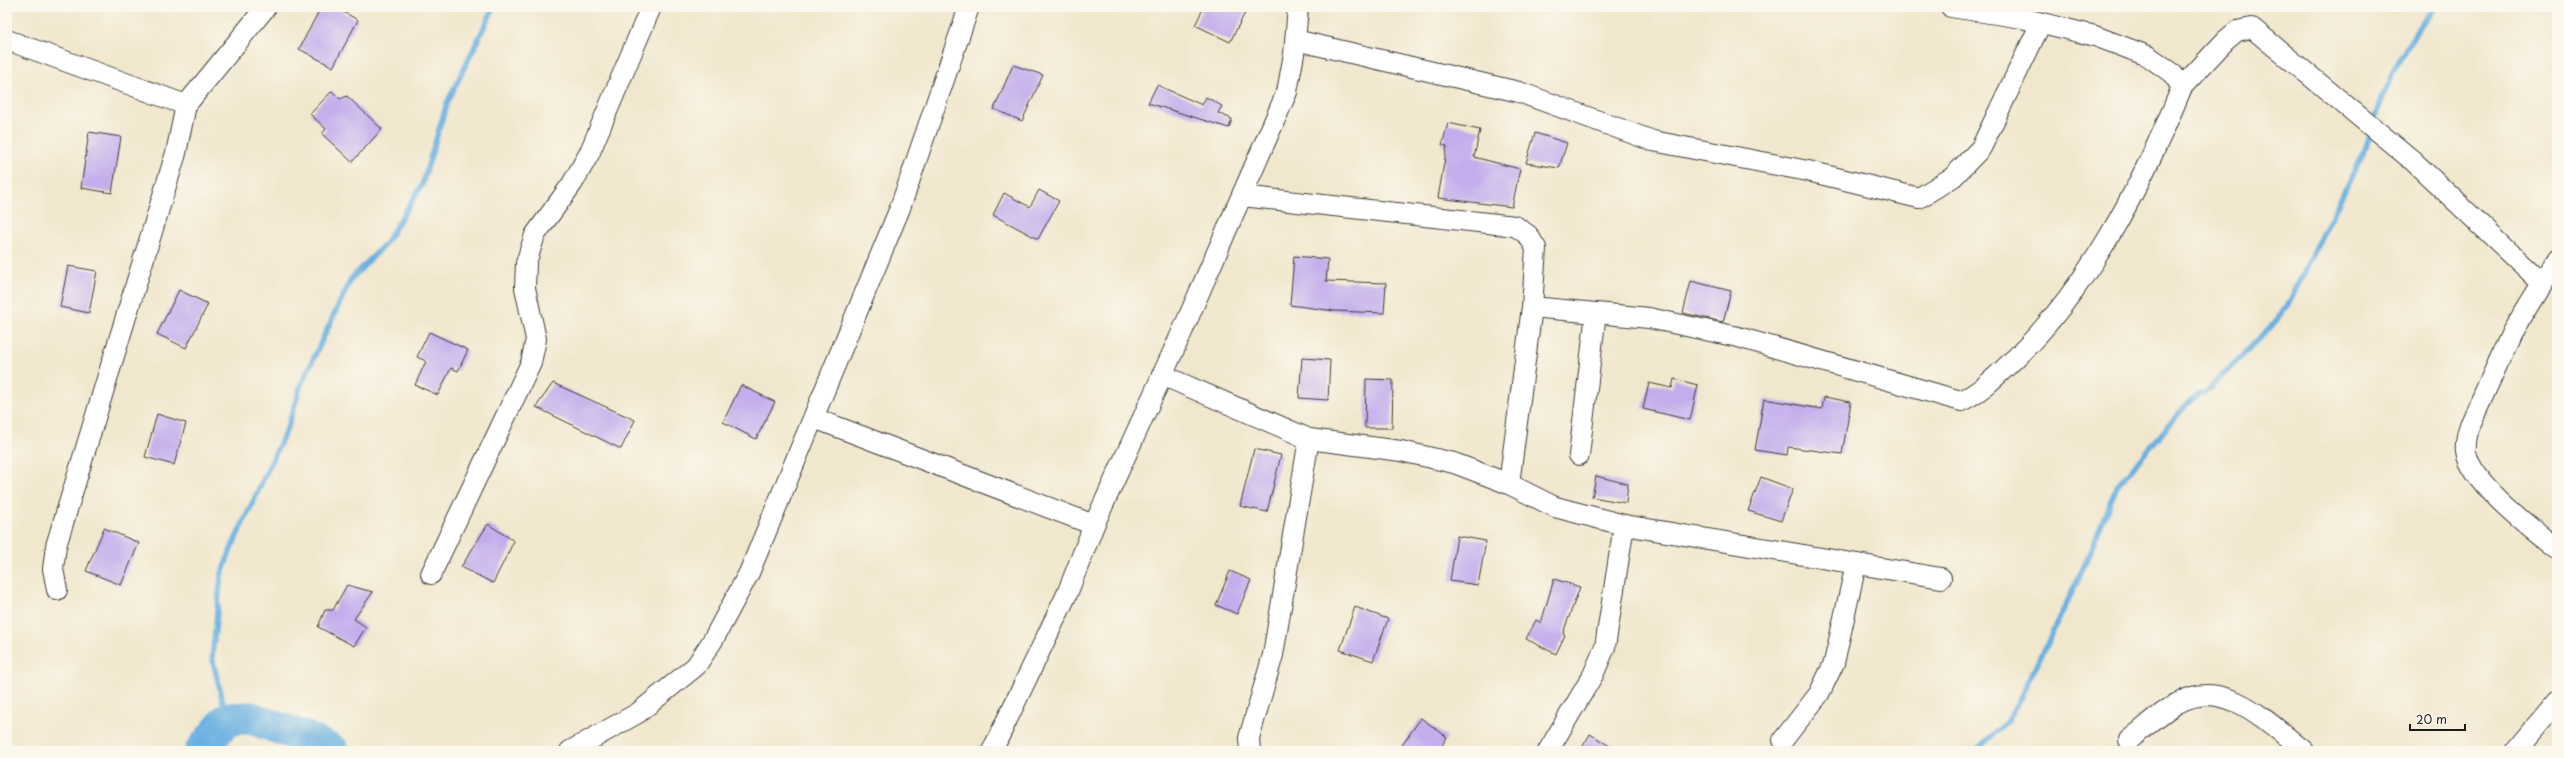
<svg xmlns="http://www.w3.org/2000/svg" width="2564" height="758" font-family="'Playpen Sans',sans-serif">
	<rect width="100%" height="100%" fill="#fbf7ec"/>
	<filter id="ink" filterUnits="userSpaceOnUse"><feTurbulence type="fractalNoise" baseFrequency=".025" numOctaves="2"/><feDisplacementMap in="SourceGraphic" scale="8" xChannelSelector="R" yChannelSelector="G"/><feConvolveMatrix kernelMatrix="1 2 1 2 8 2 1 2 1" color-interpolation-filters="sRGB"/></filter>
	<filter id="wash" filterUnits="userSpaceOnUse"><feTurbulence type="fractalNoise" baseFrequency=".012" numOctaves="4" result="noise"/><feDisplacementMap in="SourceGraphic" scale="16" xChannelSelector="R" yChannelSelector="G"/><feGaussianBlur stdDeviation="0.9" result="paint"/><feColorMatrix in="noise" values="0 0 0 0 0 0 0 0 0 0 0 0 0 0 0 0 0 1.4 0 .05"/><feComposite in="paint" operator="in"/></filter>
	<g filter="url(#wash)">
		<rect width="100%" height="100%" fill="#f1e7cd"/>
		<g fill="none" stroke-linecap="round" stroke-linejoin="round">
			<g stroke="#6ab1e1" stroke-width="5.5">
				<path d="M2373,122C2387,80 2406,41 2435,7"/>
				<polyline points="227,719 212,657 221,576 231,549 288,426 301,385 351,279 385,244 422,185 447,103 494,7"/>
				<polyline points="1975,751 2009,720 2079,578 2117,486 2187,404 2210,388 2270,328 2287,307 2366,147 2371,131"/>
			</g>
			<polyline stroke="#6ab1e1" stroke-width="33" points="201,751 227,719 251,718 306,738 333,751"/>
		</g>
		<g id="blocks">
			<g fill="#c3adec">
				<polygon points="321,7 334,7 358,20 333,67 299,49"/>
				<polygon points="1204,7 1248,7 1230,42 1195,25"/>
				<polygon points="1013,65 1043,75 1022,121 994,109"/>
				<polygon points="1157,85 1202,105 1206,97 1222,106 1218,113 1232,119 1229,128 1148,103"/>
				<polygon points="332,91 340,99 347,96 382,129 352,162 322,134 326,129 310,114"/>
				<polygon points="1448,123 1480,130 1474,157 1520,169 1512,207 1438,198 1447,146 1442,145"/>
				<polygon points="89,132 121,137 112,193 81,188"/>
				<polygon points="1535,133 1567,143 1559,168 1526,163"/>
				<polygon points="1039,190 1059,201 1038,239 993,215 1004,193 1030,207"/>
				<polygon points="1294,256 1328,259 1326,281 1386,283 1384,313 1335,311 1290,305"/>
				<polygon points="68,266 97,271 89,313 60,307"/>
				<polygon points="1691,281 1731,291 1723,322 1683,313"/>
				<polygon points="179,290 208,304 186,348 157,334"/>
				<polygon points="429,332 468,350 458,371 451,368 438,395 415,385 426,361 417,357"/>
				<polygon points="1302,358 1330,360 1328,400 1299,398"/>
				<polygon points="1366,379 1393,380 1392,428 1365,428"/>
				<polygon points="1674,379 1698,385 1690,420 1643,409 1649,383 1672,388"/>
				<polygon points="553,383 635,420 621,449 536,407"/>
				<polygon points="741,385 775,402 756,439 723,422"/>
				<polygon points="1824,397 1851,402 1842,454 1788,447 1787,455 1755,450 1764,399 1822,409"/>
				<polygon points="157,414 186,423 174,465 145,457"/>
				<polygon points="1254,449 1281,455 1267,512 1240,506"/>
				<polygon points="1596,476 1628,484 1626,503 1592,497"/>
				<polygon points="1761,477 1793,489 1781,521 1748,511"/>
				<polygon points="488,524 514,541 493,583 461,567"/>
				<polygon points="104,528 139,543 121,585 86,571"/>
				<polygon points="1457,536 1486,541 1478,585 1450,581"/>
				<polygon points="1230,571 1251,580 1237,614 1216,605"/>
				<polygon points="1554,579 1580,587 1563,633 1565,635 1556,654 1526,639 1536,620 1541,623"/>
				<polygon points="347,585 373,592 354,619 366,627 354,646 318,627 325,610 333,610"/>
				<polygon points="1355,607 1388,619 1373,661 1340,650"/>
				<polygon points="1421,718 1447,737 1439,751 1398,751"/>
				<polygon points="1590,734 1618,751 1580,751"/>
			</g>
		</g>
	</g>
	<g filter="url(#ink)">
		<use href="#blocks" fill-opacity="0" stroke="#3c3a37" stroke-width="1"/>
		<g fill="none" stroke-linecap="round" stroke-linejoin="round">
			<defs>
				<g id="street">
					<polyline points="7,40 186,105"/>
					<polyline points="1295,40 1519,92 1653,141 1808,171 1919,198 1953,177 1981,148 2041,23"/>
					<polyline points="2182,87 2226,40 2237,31 2252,28 2412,160 2542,283"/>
					<polyline points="1242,196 1515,226 1528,235 1536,248 1532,307 1509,484"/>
					<path d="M2557,259L2512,332L2470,425C2467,434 2465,443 2466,452C2471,483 2533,530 2557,549"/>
					<path d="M1532,307L1649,318L1738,337L1961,401C1979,393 1992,380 2006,367C2086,294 2141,187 2182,87L2172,73L2148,56L2095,36L2022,18L1951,7"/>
					<polyline points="1162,375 1309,439 1401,451 1454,463 1509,484 1555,507 1624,525 1941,578"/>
					<polyline points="814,418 1094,525"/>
					<polyline points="1579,455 1596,313"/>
					<polyline points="431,574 531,363 536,339 525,288 526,263 535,235 572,184 589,154 651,7"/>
					<polyline points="57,590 53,569 56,546 176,153 186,105 266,7"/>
					<polyline points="1783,740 1819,694 1834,663 1856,564"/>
					<path d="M2129,740C2145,728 2161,712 2178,703C2226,676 2269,724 2304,751"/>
					<polyline points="570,751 638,713 696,666 713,640 749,573 900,208 969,7"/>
					<polyline points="992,751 1067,594 1094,525 1182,332 1287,92 1294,54 1298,7"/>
					<polyline points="1250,751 1249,738 1273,655 1309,439"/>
					<polyline points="1548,751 1593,675 1605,647 1624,525"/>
					<polyline points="2515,751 2557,701"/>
				</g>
			</defs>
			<use href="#street" stroke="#3c3a37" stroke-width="22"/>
			<use href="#street" stroke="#fff" stroke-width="20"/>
		</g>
	</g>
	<rect width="2564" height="758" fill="none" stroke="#fbf7ec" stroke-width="24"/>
	<path d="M2410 724v6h55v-6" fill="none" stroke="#1c1c1c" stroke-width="2"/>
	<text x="2416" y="724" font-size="12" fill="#1c1c1c" stroke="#fbf7ec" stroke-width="3" paint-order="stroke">20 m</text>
</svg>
